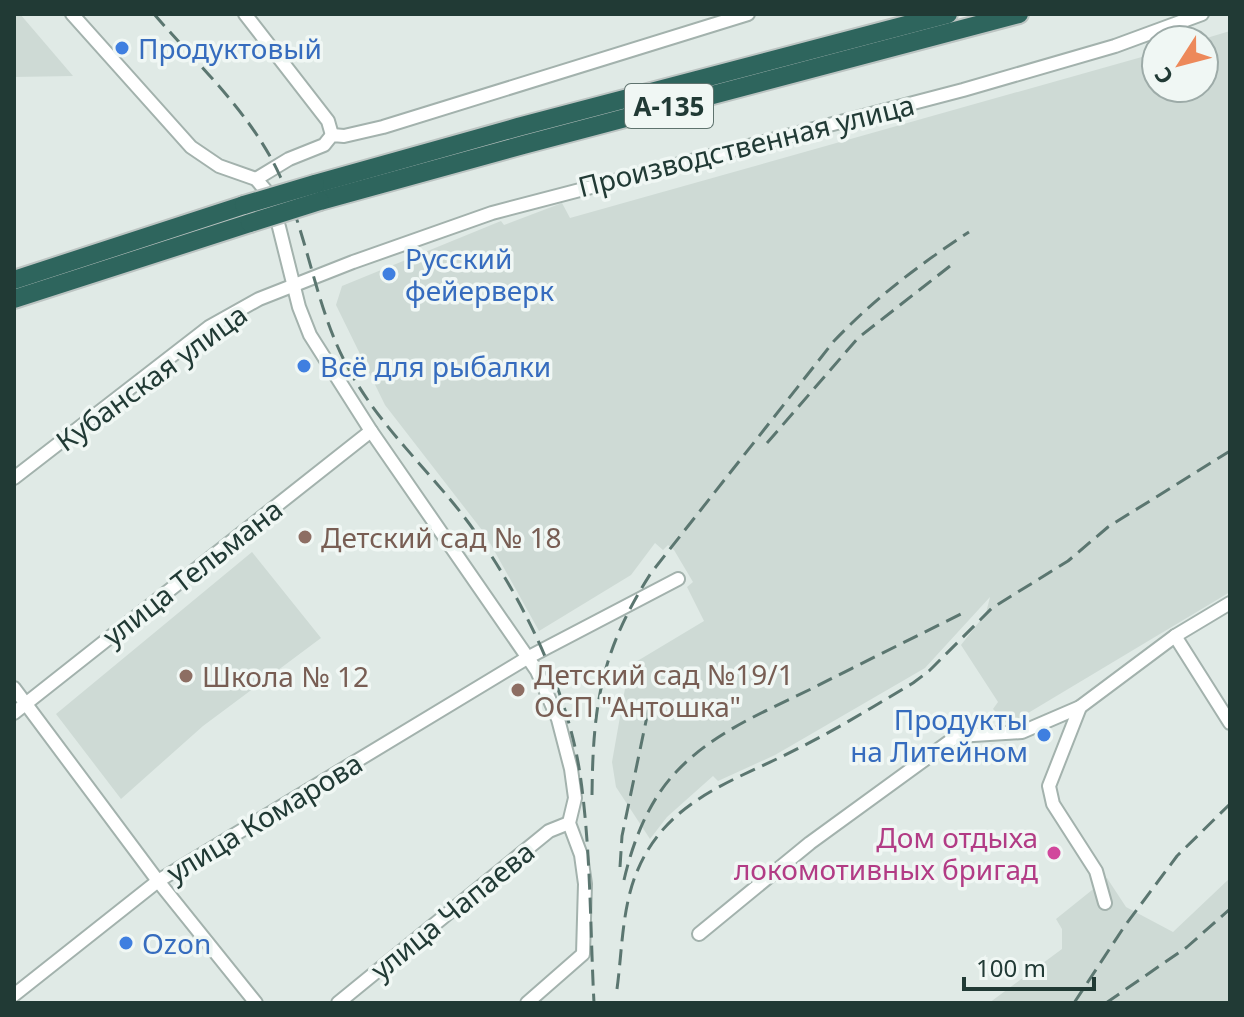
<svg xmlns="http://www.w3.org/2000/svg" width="1244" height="1017" font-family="'Noto Sans',sans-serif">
	<rect width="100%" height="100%" fill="#e0eae6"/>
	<g fill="#cedad5">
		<polygon points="14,14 20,14 73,76 14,77"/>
		<polygon points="1230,31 1230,592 1008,725 993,709 998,702 961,645 986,613 990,597 925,668 775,755 718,781 713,776 667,817 650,839 616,787 612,762 629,666 704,621 687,587 693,582 674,550 668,545 663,550 655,543 631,575 539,631 485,534 385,405 336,305 342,286 501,221 504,225 562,203 570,218 1156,53 1156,88 1204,88 1204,40 1200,40"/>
		<polygon points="252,552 321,638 203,726 121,799 56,714"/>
		<polygon points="1107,878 1126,907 1173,932 1230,878 1230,1003 989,1003 1062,949 1062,929 1056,919"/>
	</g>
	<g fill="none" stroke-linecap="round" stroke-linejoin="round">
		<defs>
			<g id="minor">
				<polyline points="72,14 191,147 219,166 256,179 267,192 279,227 299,307 310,335 371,431 537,671 558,719 571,769 575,798 569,823 581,855 585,884 583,954 527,1003"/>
				<polyline points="245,14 328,121 332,135"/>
				<polyline points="256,179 289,159 324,145 332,135 344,136 383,127 748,14"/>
				<polyline points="14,478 209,327 259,299 353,262 492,213 963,90 1115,46 1202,14"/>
				<polyline points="1175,636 1230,723"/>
				<polyline points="14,688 158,881 256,1003"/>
				<polyline points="1080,707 1049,786 1053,804 1096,871 1105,903"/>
				<polyline points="14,713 371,431"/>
				<polyline points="699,934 810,843 957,736 1022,732 1080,707 1175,636 1230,603"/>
				<polyline points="14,995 158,881 527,658 678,579"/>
				<polyline points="338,1003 549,831 569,823"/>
			</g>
			<g id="highway">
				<polyline points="315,184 518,127 948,14"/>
				<polyline points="320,201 523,145 1019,14"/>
				<polyline points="14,280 244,205"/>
				<polyline points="14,299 250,223"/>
			</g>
		</defs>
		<use href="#minor" stroke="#a3b2ad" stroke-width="16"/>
		<use href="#highway" stroke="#bcc4c2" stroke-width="22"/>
		<use href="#minor" stroke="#fff" stroke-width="12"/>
		<use href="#highway" stroke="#2e655d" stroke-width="18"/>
		<g stroke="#5b7670" stroke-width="3" stroke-dasharray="16 8" stroke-linecap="butt">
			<path d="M154,14C198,65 252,114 280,176C308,236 315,305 346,364C380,430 437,476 478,536C525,603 568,693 580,774C591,849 590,927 594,1003"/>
			<polyline points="767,443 858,338 950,266"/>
			<path d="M592,795C593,704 601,651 651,573L834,341C874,299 920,264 969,232"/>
			<polyline points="620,867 622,836 650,702"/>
			<path d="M624,880C633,841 649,800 677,771C714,732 766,711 813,688C864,662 915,637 967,611"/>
			<path d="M617,989C622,952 622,909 636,874C666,798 736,781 801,747C839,728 876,705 913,683L929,671L992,608L1068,561L1108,527L1230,451"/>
			<polyline points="1074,1003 1124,927 1177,856 1230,804"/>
			<polyline points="1106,1003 1187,947 1230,909"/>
		</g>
		<defs>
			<g id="highway-bridge">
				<polyline points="244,205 315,184"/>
				<polyline points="250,223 320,201"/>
			</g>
		</defs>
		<use href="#highway-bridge" stroke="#bcc4c2" stroke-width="22" stroke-linecap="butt"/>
		<use href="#highway-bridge" stroke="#2e655d" stroke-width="18"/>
	</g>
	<g fill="#3f7fe0" stroke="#f0f7f4" stroke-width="3">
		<circle cx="122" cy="48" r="8"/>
		<circle cx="389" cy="274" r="8"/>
		<circle cx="304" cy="366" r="8"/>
		<circle cx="1044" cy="735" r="8"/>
		<circle cx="126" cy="943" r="8"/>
	</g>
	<g fill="#8d6e63" stroke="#f0f7f4" stroke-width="3">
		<circle cx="305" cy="537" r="8"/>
		<circle cx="186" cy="676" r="8"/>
		<circle cx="518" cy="690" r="8"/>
	</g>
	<circle fill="#d1479c" stroke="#f0f7f4" stroke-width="3" cx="1054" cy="853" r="8"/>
	<g text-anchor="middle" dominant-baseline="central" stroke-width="7" stroke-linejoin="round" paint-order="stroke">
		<rect fill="#f0f7f4" stroke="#5f736e" stroke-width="2" x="625" y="84" width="88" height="44" rx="6"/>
		<g font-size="26" font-weight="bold" fill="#213a35">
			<text x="669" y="106">А-135</text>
		</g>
		<g font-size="28" fill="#366cbe" stroke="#f0f7f4" text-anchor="start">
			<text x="138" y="48">Продуктовый</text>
			<text x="405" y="258">Русский<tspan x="405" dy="32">фейерверк</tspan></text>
			<text x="320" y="366">Всё для рыбалки</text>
			<text x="1028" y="719" text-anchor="end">Продукты<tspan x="1028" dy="32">на Литейном</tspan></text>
			<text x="142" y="943">Ozon</text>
		</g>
		<g font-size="28" fill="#213a35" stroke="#f0f7f4">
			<text transform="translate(746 145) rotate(-14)">Производственная улица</text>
			<text transform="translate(151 377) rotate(-36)">Кубанская улица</text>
			<text transform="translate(192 572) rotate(-38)">улица Тельмана</text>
			<text transform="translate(264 817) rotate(-31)">улица Комарова</text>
			<text transform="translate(452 910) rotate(-39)">улица Чапаева</text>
		</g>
		<g font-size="28" fill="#785e54" stroke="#f0f7f4" text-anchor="start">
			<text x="321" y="537">Детский сад № 18</text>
			<text x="534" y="674">Детский сад №19/1<tspan x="534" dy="32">ОСП "Антошка"</tspan></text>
			<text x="202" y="676">Школа № 12</text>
		</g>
		<g font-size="28" fill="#b23c85" stroke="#f0f7f4" text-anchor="end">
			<text x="1038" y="837">Дом отдыха<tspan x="1038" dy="32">локомотивных бригад</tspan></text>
		</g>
	</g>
	<rect width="1244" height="1017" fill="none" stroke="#213a35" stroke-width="32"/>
	<g transform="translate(1180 64) rotate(234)"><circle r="38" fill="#f0f7f4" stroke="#9daba8" stroke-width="2"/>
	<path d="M0-6L14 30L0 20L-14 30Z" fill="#ed895a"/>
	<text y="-12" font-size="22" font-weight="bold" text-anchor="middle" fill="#213a35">С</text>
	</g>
	<path d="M964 977v12h130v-12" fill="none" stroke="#213a35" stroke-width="4"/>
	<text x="976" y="977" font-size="24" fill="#213a35" stroke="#f0f7f4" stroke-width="6" paint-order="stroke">100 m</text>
</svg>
